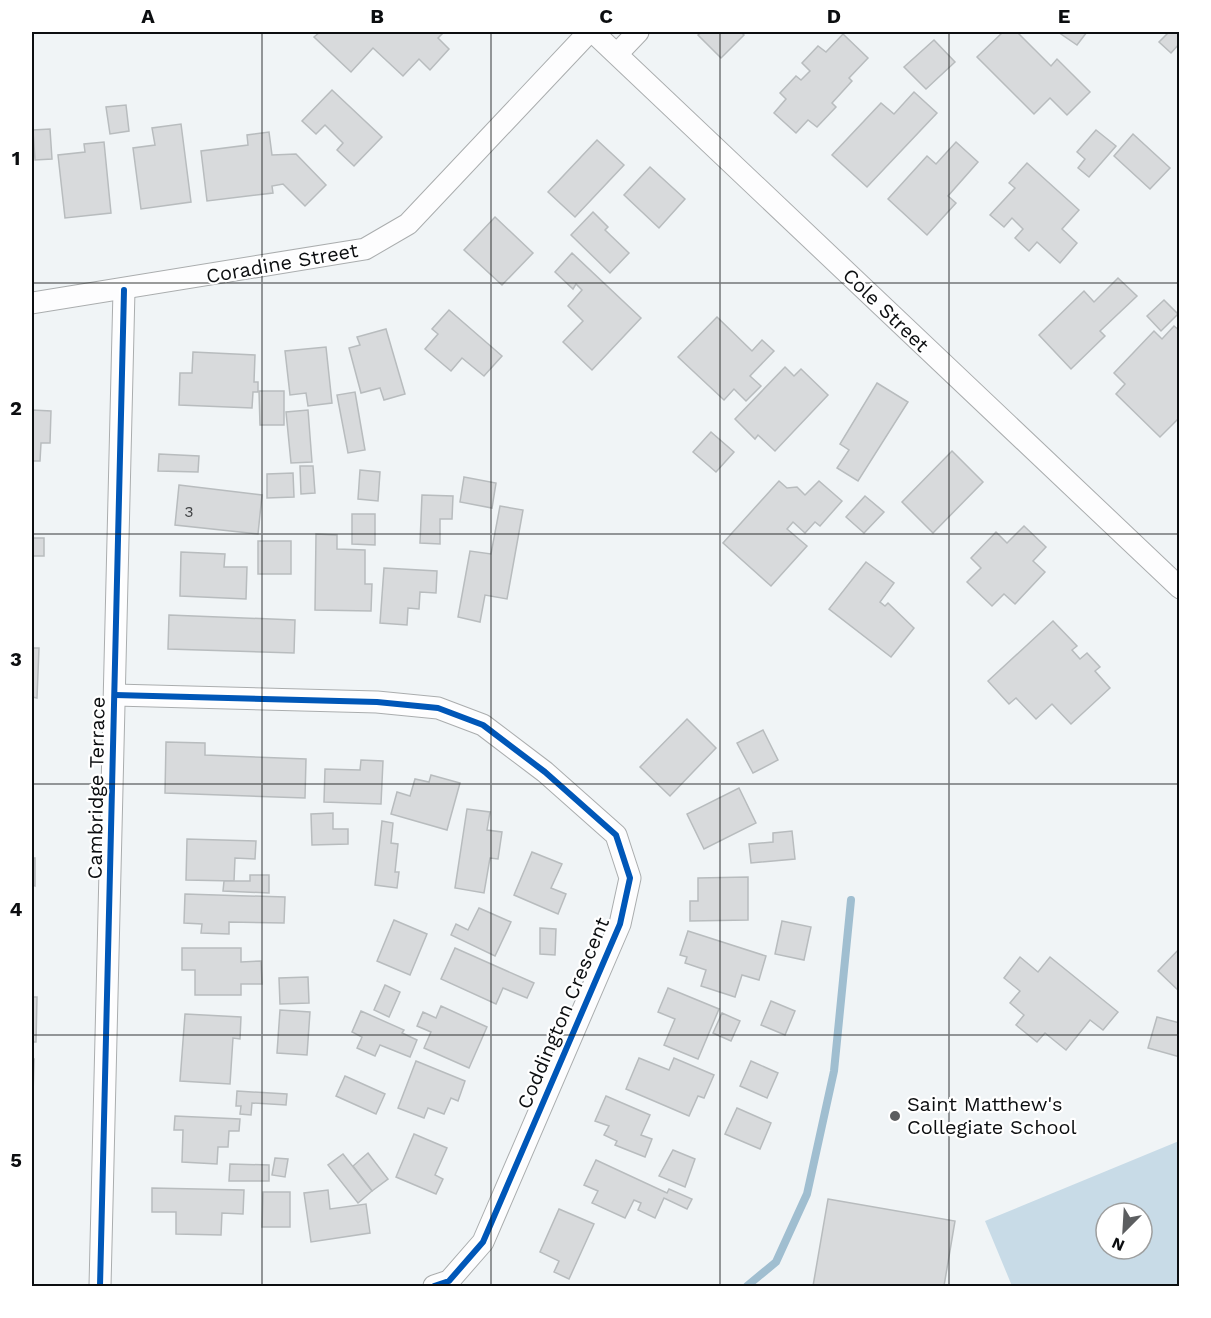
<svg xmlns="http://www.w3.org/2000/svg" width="1211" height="1318" font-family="'Work Sans',sans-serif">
	<rect width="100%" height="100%" fill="#f0f4f6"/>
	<path fill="#c8dbe7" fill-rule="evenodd" d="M1179,1141V1286H1012L985,1221ZM1106,1213H1142V1249H1106Z"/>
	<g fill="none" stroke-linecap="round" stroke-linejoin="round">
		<polyline stroke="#a0bed0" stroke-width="8" points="747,1286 776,1262 807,1194 834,1071 851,900"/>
	</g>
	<g fill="#d8dadc" stroke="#b8bcbe" stroke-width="1.5">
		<polygon points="320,32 444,32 438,38 449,49 430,70 419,59 403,76 373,48 351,72 314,37"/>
		<polygon points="702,32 741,32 744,35 721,58 698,35"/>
		<polygon points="1003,32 1017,32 1051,66 1057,59 1090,92 1067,115 1050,98 1034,114 977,57"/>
		<polygon points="1058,32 1087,32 1077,45"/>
		<polygon points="1169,32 1180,32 1180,43 1171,53 1159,42"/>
		<polygon points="843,34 868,58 849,78 852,81 832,103 836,107 817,127 808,120 796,133 774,113 786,99 780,93 796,76 801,80 810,71 802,63 818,46 826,52"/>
		<polygon points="934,40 955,62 926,89 904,67"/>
		<polygon points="332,90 382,137 354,166 337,150 343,143 325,125 316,134 302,121"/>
		<polygon points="914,92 937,113 867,187 832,155 881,103 894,114"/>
		<polygon points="126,105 129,131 110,134 106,107"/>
		<polygon points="181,124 191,202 141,209 133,148 155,145 152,128"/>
		<polygon points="50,129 52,159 35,160 33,130"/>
		<polygon points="1096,130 1116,146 1089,177 1078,168 1085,159 1077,152"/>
		<polygon points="269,132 272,155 296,154 326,185 305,206 283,184 272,186 273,193 207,201 201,151 248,145 247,135"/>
		<polygon points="1133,134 1170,168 1150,189 1114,156"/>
		<polygon points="597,140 624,165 575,217 548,192"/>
		<polygon points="104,142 111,213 65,218 58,155 85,152 84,144"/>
		<polygon points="956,142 978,162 948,196 956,203 927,235 888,199 927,156 936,164"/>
		<polygon points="1027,163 1079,210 1062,229 1077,243 1060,263 1037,242 1029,251 1015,238 1023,229 1012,218 1004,227 990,215 1015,188 1009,183"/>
		<polygon points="650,167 685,199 659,228 624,195"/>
		<polygon points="593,212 608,227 605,230 629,253 610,273 571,235"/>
		<polygon points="495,217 533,253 502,285 464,250"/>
		<polygon points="572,253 641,318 592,370 563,342 583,321 568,306 582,290 576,284 573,289 555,272"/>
		<polygon points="1118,278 1137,296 1100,331 1105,336 1071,369 1039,335 1084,291 1094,302"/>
		<polygon points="1164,300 1178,314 1161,331 1147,316"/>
		<polygon points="449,310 502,356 484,376 462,358 451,371 425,349 438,334 432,329"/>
		<polygon points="717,317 752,351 762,340 774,351 750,376 761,386 746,401 734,389 724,400 678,357"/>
		<polygon points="1174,326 1180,331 1180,417 1160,437 1116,394 1125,384 1114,373 1154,331 1162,339"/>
		<polygon points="386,329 405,394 384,400 380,388 361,393 349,348 360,345 357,337"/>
		<polygon points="326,347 332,403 308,406 306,393 290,395 285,351"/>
		<polygon points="193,352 255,355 254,382 258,382 258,392 253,392 252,408 179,405 180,373 192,373"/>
		<polygon points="785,367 794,376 801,369 828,395 775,451 758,435 755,439 735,419"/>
		<polygon points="877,383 908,402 858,481 837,468 849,450 840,444"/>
		<polygon points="259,391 284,391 284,425 260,425"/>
		<polygon points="355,392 365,450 348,453 337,395"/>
		<polygon points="32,410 51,411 50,443 41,443 40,461 32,461"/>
		<polygon points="308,410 312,462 291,463 286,412"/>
		<polygon points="711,432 734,452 716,472 693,452"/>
		<polygon points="952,451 983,482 933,533 902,502"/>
		<polygon points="159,454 199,456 198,472 158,471"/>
		<polygon points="300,466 313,466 315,493 301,494"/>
		<polygon points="360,470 380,472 378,501 358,499"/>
		<polygon points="293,473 294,497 267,498 267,474"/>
		<polygon points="464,477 496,483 492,508 460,502"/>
		<polygon points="779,481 787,488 797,487 805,495 819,481 842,501 820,526 815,522 805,533 793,522 787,529 807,546 771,586 723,543"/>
		<polygon points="179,485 262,495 258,534 175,525"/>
		<polygon points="422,495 453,496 452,519 440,519 440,544 420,543"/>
		<polygon points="865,496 884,512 864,533 846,517"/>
		<polygon points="500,506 523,510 507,599 485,595 480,622 458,617 470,551 491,554"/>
		<polygon points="352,514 375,514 375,545 352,544"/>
		<polygon points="1024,526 1046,547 1033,561 1045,572 1015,604 1004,594 992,606 967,582 981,568 971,558 996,532 1007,543"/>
		<polygon points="316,534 337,535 337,549 365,550 365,584 372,584 371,611 315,610"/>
		<rect x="32" y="538" width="12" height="18"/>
		<rect x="258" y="541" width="33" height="33"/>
		<polygon points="181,552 225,554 224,567 247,567 246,599 180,596"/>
		<polygon points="866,562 894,583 880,602 885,606 888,603 914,628 891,657 829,609"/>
		<polygon points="384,568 437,571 436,593 420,592 419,609 408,608 407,625 380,623"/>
		<polygon points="169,615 295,620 294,653 168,649"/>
		<polygon points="1053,621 1077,646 1072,650 1080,659 1087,653 1100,667 1095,671 1110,688 1071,724 1052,704 1036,719 1016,698 1009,704 988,681"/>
		<polygon points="32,648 39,648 37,698 32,697"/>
		<polygon points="687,719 716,748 670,796 640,767"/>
		<polygon points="763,730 778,760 753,773 737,743"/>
		<polygon points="166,742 205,743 205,755 306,759 305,798 165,793"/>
		<rect x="32" y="757" width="1" height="43"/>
		<polygon points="361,760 383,761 381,804 324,802 325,769 360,770"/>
		<polygon points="431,775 460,783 447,830 391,814 397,792 410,796 415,779 429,782"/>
		<polygon points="739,788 756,823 704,849 687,814"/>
		<polygon points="467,809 490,812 487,830 502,832 498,859 490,858 484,893 455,888"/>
		<polygon points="333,813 333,829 348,829 348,844 312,845 311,814"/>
		<polygon points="382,821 393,823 391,843 398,844 395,872 399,872 397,888 375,885"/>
		<polygon points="792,831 795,859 751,863 749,844 773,842 773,833"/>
		<polygon points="187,839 256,841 255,859 235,858 234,881 186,880"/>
		<polygon points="532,852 562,864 551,888 566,894 558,914 514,895"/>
		<polygon points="32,858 35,858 35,886 32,885"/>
		<polygon points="250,875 269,875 269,893 223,891 224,881 250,881"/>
		<polygon points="748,877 748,920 690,921 690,901 698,901 698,878"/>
		<polygon points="185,894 285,897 284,923 229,922 229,934 201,933 202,924 184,923"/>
		<polygon points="479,908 511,922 495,956 451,935 456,924 468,930"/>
		<polygon points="394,920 427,934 410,975 377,961"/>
		<polygon points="782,921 811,927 804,960 775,954"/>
		<polygon points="540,928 556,929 555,955 540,954"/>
		<polygon points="688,931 766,956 759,980 742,975 735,997 701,986 706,970 685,963 687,957 680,955"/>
		<polygon points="182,948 241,948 241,962 261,961 262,984 241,984 241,995 195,995 195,970 182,970"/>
		<polygon points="455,948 534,983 527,998 503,988 496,1004 441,979"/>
		<polygon points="1180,948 1180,992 1158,971"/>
		<polygon points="1020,957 1038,972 1050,957 1118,1012 1103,1030 1090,1020 1066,1050 1045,1033 1037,1042 1016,1025 1024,1015 1010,1003 1020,991 1004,978"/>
		<polygon points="308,977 309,1003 280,1004 279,978"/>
		<polygon points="385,985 400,992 389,1017 374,1010"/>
		<polygon points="668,988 719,1009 698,1059 664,1045 675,1019 658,1012"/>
		<polygon points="32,997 37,997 36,1042 32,1042"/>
		<polygon points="771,1001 795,1011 785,1035 761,1025"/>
		<polygon points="441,1006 487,1027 469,1068 424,1048 431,1032 417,1026 423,1012 436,1018"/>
		<polygon points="280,1010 310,1012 307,1055 277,1053"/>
		<polygon points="361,1011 404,1030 402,1033 417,1040 410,1057 380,1045 375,1056 357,1048 362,1037 352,1032"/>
		<polygon points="722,1013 740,1021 731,1041 713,1033"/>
		<polygon points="185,1014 241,1017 240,1039 233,1038 230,1084 180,1081"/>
		<polygon points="1157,1017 1180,1023 1180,1057 1148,1048"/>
		<polygon points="639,1058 669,1070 674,1058 714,1075 704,1098 698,1096 689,1116 626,1089"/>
		<polygon points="32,1059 34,1059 33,1096 32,1096"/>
		<polygon points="416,1061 465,1081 458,1101 451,1098 444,1114 428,1108 424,1118 398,1108"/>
		<polygon points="751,1061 778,1073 767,1098 740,1086"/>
		<polygon points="345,1076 385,1094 376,1114 336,1096"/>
		<polygon points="237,1091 287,1094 286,1105 252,1103 251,1115 240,1114 241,1106 236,1106"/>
		<polygon points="606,1096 650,1115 641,1135 652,1139 645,1157 615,1145 617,1141 604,1135 609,1126 595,1121"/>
		<polygon points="737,1108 771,1123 760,1149 725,1134"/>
		<polygon points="175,1116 240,1119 239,1131 229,1131 228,1147 218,1147 217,1164 182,1162 183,1130 174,1130"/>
		<polygon points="414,1134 447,1148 435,1175 443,1179 436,1194 396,1177"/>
		<polygon points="673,1150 695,1159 685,1187 659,1176"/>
		<polygon points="368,1153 388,1179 372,1191 353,1166"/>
		<polygon points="343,1154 372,1191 358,1203 328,1165"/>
		<polygon points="275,1158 288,1159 285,1177 272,1175"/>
		<polygon points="596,1160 667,1193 669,1189 692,1199 687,1209 664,1198 655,1218 638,1210 641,1203 634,1200 625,1218 592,1203 598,1191 584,1185"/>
		<polygon points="230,1164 269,1165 269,1181 229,1181"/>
		<polygon points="152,1188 244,1190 243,1214 222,1213 221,1235 176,1234 176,1212 152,1212"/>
		<polygon points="328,1190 330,1209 366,1204 370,1233 311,1242 304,1193"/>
		<polygon points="263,1192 290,1192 290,1227 262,1227"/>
		<polygon points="828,1199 955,1221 944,1286 813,1286"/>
		<polygon points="559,1209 594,1224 569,1279 554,1272 559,1261 540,1252"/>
	</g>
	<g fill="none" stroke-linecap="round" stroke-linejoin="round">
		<defs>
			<g id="street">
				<polyline points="593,32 1180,588"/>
				<polyline points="617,54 638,32"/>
				<polyline points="32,303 365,249 408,224 589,32"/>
				<polyline points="115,695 377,702 438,708 483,725 545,772 616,835 630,878 620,924 483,1242 449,1281 434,1286"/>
				<polyline points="100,1286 124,290"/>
			</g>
		</defs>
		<use href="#street" stroke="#aaadae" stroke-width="23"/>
		<use href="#street" stroke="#fdfdfe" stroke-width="21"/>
		<defs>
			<g id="cycleway">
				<polyline points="115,695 377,702 438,708 483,725 545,772 616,835 630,878 620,924 483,1242 449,1281 434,1286"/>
				<polyline points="100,1286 124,290"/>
			</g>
		</defs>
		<use href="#cycleway" stroke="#fff" stroke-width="10"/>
		<use href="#cycleway" stroke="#0057b8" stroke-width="6"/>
	</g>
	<path fill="none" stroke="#0c0e10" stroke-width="1.5" stroke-opacity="0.55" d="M262,32V1286M491,32V1286M720,32V1286M949,32V1286M32,283H1180M32,534H1180M32,784H1180M32,1035H1180"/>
	<circle fill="#5c5e60" stroke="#fff" stroke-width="2" cx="895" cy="1116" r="6"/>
	<g text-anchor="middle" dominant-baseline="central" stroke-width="4.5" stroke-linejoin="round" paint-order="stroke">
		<g font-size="16" fill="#414345">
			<text x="189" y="511">3</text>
		</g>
		<g font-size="20" fill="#0c0e10" stroke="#fff">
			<text transform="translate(282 263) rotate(-10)">Coradine Street</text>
			<text transform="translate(886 310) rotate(44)">Cole Street</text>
			<text transform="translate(96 788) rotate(-89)">Cambridge Terrace</text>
			<text transform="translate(563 1013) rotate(-67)">Coddington Crescent</text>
		</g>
		<g font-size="20" fill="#0c0e10" stroke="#fff" text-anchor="start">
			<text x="907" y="1104">Saint Matthew's<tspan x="907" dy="23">Collegiate School</tspan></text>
		</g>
	</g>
	<rect width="1211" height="1318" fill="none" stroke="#ffffff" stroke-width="66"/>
	<g transform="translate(1124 1231) rotate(204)"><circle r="28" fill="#ffffff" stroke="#9e9f9f" stroke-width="1.5"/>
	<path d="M0-4.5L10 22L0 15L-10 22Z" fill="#5c5e60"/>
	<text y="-9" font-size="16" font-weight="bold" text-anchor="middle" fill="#0c0e10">N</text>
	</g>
	<rect x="33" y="33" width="1145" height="1252" fill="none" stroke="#0c0e10" stroke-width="2"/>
	<g font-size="20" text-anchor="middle" font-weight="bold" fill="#0c0e10">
		<text x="148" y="23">A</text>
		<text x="377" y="23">B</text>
		<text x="606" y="23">C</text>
		<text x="834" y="23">D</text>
		<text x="1064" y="23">E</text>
		<text x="16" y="165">1</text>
		<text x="16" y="415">2</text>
		<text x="16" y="666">3</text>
		<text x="16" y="916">4</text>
		<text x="16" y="1167">5</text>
	</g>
</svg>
